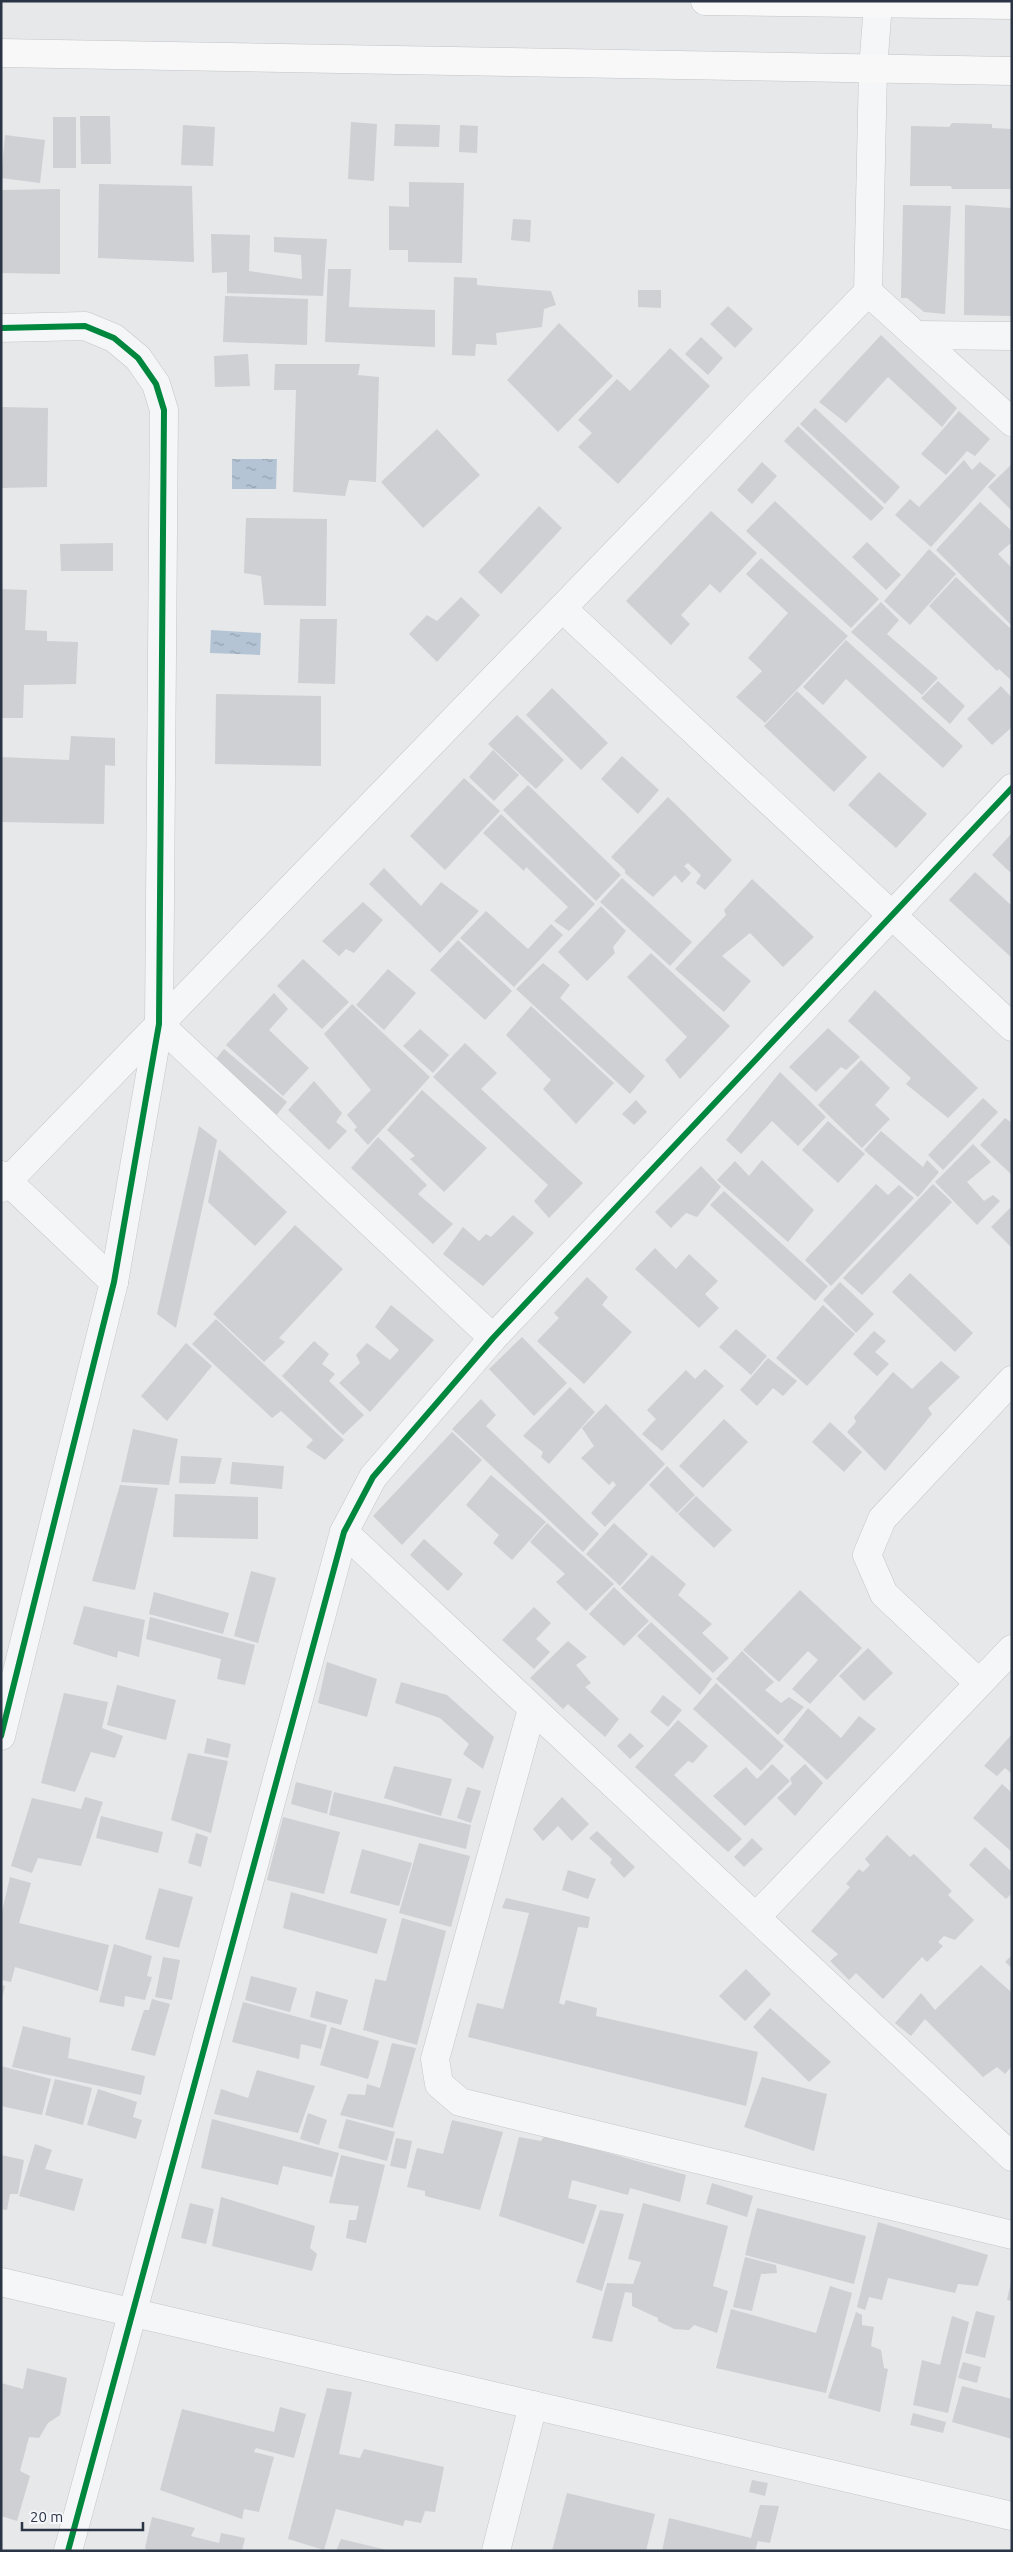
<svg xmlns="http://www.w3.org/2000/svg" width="1013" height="2552" font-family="Ubuntu,sans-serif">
	<defs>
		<pattern id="water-ripples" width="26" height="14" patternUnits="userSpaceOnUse" patternTransform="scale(1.25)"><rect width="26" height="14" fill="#b4c4d5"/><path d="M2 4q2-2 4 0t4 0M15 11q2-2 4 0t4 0" fill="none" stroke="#93a0af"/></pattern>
	</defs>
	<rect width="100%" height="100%" fill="#e6e8ea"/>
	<g fill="url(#water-ripples)">
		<polygon points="232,459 277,459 276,489 232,489"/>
		<polygon points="211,630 261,633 260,655 210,653"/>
	</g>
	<g fill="#ced0d3">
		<polygon points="80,116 110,116 111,164 81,164"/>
		<rect x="53" y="117" width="23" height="51"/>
		<polygon points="351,122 377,124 374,181 348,179"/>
		<polygon points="952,123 992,124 992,128 1012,129 1012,189 952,189 951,186 910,186 911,126 949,127"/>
		<polygon points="395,124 440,125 439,147 394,146"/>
		<polygon points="183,125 215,127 213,166 181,165"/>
		<polygon points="460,125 478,126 477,153 459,152"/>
		<polygon points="5,135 45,140 40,183 1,178"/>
		<polygon points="409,182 464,183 462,263 408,262 408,250 389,250 389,206 409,207"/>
		<polygon points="99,184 192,186 194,262 98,258"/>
		<polygon points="60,189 60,274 1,273 1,190"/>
		<polygon points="903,205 951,206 945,314 924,312 907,298 901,298"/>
		<polygon points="965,205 1012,208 1012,316 964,315"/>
		<polygon points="513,219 531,220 530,242 511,240"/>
		<polygon points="211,234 250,235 249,271 302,279 301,255 274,252 274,237 327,239 323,296 227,293 227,272 212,273"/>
		<polygon points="328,269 351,269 349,307 435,310 435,347 325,342"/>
		<polygon points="454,277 477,278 477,285 551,291 556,305 544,309 542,327 496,333 497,345 476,344 475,356 452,355"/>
		<polygon points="638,290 661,290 661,308 638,307"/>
		<polygon points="225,296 308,299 307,345 223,342"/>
		<polygon points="728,306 753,329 735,348 710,324"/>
		<polygon points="559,323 613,376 558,432 507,380"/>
		<polygon points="881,335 957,408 942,427 888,377 846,423 819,402"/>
		<polygon points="701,337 723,358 708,375 685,354"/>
		<polygon points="670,348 710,386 618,484 578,447 592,433 578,420 617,379 630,391"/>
		<polygon points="248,354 250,386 215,387 214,356"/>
		<polygon points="275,364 360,364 358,375 379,377 376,482 349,480 345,496 293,492 296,390 274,390"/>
		<polygon points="1,407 48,408 47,487 1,488"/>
		<polygon points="815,408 900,487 885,504 800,424"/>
		<polygon points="959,411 990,439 975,456 967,451 946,475 921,454"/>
		<polygon points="798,426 884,508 871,521 784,441"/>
		<polygon points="437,429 480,475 423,528 381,482"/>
		<polygon points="964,460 972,470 980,462 996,475 931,547 895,515 910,499 919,507"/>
		<polygon points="762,462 777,476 752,504 737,490"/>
		<polygon points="1012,464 1012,511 988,487"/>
		<polygon points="775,501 879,599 851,628 746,531"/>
		<polygon points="980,502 1012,531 1012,542 998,554 1012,568 1012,626 936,550"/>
		<polygon points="539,506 562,528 501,594 478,572"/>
		<polygon points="711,511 757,553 720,593 710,584 681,615 690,624 671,645 626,601"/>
		<polygon points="246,518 327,519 326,606 264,605 261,576 244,573"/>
		<polygon points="867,542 901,575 886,590 852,557"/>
		<polygon points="113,543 113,571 61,571 60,544"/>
		<polygon points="929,549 956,574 910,625 884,601"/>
		<polygon points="761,558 848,636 765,723 736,697 762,671 748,658 788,613 746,574"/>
		<polygon points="956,577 1012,630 1012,681 999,669 997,671 929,606"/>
		<polygon points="1,589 27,590 25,630 47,631 47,641 78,642 76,684 24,685 23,718 1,718"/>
		<polygon points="461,597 480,615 437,662 409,634 427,615 437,621"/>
		<polygon points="881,602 899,620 887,634 938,678 922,695 851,632"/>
		<polygon points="300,619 337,619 335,684 298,683"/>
		<polygon points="846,640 963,746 943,768 846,679 823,705 803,687"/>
		<polygon points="938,681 965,706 950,724 921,698"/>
		<polygon points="1001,686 1012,698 1012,727 992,745 967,719"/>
		<polygon points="552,688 608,743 581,770 526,715"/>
		<polygon points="797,691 867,757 834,792 764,726"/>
		<polygon points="216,694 321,696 321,766 215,764"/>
		<polygon points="517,715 564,760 536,789 488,744"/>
		<polygon points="71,736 115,738 115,766 105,765 104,824 1,822 1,757 69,760"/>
		<polygon points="493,750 519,775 494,801 469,777"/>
		<polygon points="622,756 659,790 638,814 601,779"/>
		<polygon points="879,772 927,814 896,848 848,805"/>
		<polygon points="464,778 500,811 445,870 410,836"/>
		<polygon points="528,785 621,875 596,901 503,810"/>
		<polygon points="668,797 732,860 705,890 696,883 701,875 688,863 684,866 691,873 682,883 675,875 653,897 625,873 625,870 611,857"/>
		<polygon points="501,814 595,904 569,931 554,921 568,907 526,867 524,871 483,833"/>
		<polygon points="1012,833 1012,874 992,855"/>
		<polygon points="384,868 421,906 441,882 479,911 440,953 369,884"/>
		<polygon points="975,872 1012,906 1012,958 949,900"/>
		<polygon points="622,878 692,942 670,966 600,902"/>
		<polygon points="752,879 814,937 783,967 750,933 722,956 751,981 724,1012 675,969 726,915 724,910"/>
		<polygon points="363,902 383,920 354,953 346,949 339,956 322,941"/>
		<polygon points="601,906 626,931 613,947 615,953 587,981 558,952"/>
		<polygon points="486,911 528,949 551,924 563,935 514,987 460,938"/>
		<polygon points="458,940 512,991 485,1020 430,970"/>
		<polygon points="651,953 730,1026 680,1079 665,1060 687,1037 627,977"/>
		<polygon points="303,959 349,1002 322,1029 277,986"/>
		<polygon points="543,963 570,985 560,998 645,1076 630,1094 516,989"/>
		<polygon points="388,969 416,993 384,1030 356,1005"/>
		<polygon points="875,990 978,1088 948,1118 906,1084 911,1078 848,1021"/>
		<polygon points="274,993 288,1009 269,1030 309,1068 283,1096 226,1045"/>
		<polygon points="352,1004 430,1077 368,1145 354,1130 357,1127 347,1115 371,1090 324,1034"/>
		<polygon points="531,1006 614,1083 576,1124 543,1089 551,1080 506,1035"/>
		<polygon points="828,1028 860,1057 846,1070 841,1067 816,1092 789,1067"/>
		<polygon points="420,1029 449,1055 433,1073 403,1046"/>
		<polygon points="465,1043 497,1073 481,1089 583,1183 549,1218 534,1201 548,1185 433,1077"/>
		<polygon points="224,1049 287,1102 275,1117 211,1065"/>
		<polygon points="861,1060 890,1088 875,1105 890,1119 862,1148 818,1105"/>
		<polygon points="780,1072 826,1117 798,1146 772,1121 741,1154 726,1140"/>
		<polygon points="314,1081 342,1113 336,1122 347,1131 329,1150 288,1110"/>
		<polygon points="422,1090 487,1148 444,1192 410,1159 415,1156 387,1130"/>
		<polygon points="983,1098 998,1112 943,1170 928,1155"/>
		<polygon points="636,1100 647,1112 634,1125 622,1114"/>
		<polygon points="1005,1118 1012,1123 1012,1175 980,1145"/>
		<polygon points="828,1121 865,1154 838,1183 802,1150"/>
		<polygon points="199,1126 217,1140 176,1328 157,1314"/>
		<polygon points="881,1131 923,1167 927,1160 939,1172 918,1197 864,1150"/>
		<polygon points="378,1137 427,1185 418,1194 453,1224 433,1244 351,1168"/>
		<polygon points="973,1144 991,1162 967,1182 984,1201 993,1195 1000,1201 977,1225 935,1182"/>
		<polygon points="219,1149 287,1212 255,1246 208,1202"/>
		<polygon points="762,1160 814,1210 788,1242 717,1180 735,1161 749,1176"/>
		<polygon points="701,1166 721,1187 697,1217 686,1213 671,1228 655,1212"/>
		<polygon points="876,1184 888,1195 899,1185 914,1198 831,1286 805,1260"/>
		<polygon points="933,1184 952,1202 862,1295 843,1278"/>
		<polygon points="724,1191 828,1286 815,1301 710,1205"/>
		<polygon points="1012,1206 1012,1248 991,1227"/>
		<polygon points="513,1215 534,1233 483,1286 443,1254 463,1227 479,1241 486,1234 491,1237"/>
		<polygon points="295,1225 343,1269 279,1338 285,1342 264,1362 213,1314"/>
		<polygon points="655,1248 676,1269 689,1254 718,1281 705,1294 719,1308 699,1328 635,1269"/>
		<polygon points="910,1273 973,1333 955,1352 892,1292"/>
		<polygon points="587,1277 608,1297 602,1305 632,1332 584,1384 537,1341 559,1318 554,1313"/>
		<polygon points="840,1282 874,1314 856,1333 823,1300"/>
		<polygon points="391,1305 434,1340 370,1412 339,1383 360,1363 356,1355 367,1343 390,1360 399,1350 375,1327"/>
		<polygon points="823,1305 855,1334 807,1386 776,1358"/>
		<polygon points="216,1319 344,1440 325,1460 306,1447 313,1440 281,1411 272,1418 192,1344"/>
		<polygon points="736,1329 767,1356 751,1375 719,1347"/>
		<polygon points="874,1331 886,1341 875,1352 889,1364 877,1376 853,1354"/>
		<polygon points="522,1337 567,1383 534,1416 489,1369"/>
		<polygon points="314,1341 329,1354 322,1364 335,1374 329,1381 364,1415 343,1435 282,1376"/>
		<polygon points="186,1343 212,1366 167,1421 141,1396"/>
		<polygon points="768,1358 797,1381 783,1396 773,1388 757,1406 740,1390"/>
		<polygon points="941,1361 960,1377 928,1408 932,1414 885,1471 847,1432 856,1422 854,1417 893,1372 912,1389"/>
		<polygon points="705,1369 724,1386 662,1451 642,1434 656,1419 647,1410 686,1370 695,1379"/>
		<polygon points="570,1387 595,1412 549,1464 541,1457 543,1452 523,1436"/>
		<polygon points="481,1399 496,1415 486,1426 599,1534 583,1552 452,1429"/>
		<polygon points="606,1404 665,1464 605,1527 591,1513 616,1485 613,1481 609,1485 581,1458 594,1446 582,1428"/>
		<polygon points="724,1419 748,1442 703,1488 679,1466"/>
		<polygon points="830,1422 862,1452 844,1472 812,1442"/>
		<polygon points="133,1429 178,1439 169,1485 121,1482"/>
		<polygon points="452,1432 482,1460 402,1545 373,1516"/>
		<polygon points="181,1456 222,1458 215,1484 179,1483"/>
		<polygon points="232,1462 284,1466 282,1489 230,1484"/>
		<polygon points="667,1466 695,1495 677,1513 649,1485"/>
		<polygon points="491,1475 546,1522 512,1560 493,1543 499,1535 466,1505"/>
		<polygon points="120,1485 158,1488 135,1590 92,1581"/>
		<polygon points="175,1494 258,1497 258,1539 173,1537"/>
		<polygon points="696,1496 732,1530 714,1548 678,1514"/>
		<polygon points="547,1523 614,1584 586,1611 556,1582 565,1574 530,1542"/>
		<polygon points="614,1523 648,1554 620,1586 586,1554"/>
		<polygon points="424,1539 463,1574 448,1591 410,1555"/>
		<polygon points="652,1555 686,1584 678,1595 712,1624 702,1633 729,1658 713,1673 621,1588"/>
		<polygon points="251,1571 276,1578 258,1643 234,1636"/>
		<polygon points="614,1587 649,1621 624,1646 589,1614"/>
		<polygon points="800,1590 862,1648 810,1704 792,1689 818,1660 808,1651 779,1682 743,1650"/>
		<polygon points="154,1592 229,1613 223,1634 149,1614"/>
		<polygon points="84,1606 145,1620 139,1657 118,1651 117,1658 73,1644"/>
		<polygon points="534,1607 551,1623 536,1639 550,1652 534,1669 502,1640"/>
		<polygon points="150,1617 255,1645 245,1685 217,1679 221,1659 146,1639"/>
		<polygon points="651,1622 712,1679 700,1695 637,1636"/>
		<polygon points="568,1641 587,1657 576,1665 591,1683 585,1687 619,1719 605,1737 568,1704 563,1709 530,1678"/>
		<polygon points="868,1648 893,1673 864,1701 839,1676"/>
		<polygon points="742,1651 774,1682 765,1690 781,1703 789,1697 804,1707 778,1735 716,1679"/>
		<polygon points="327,1662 377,1679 367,1717 318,1703"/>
		<polygon points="401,1682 447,1695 494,1737 483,1769 463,1754 469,1744 440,1718 395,1703"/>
		<polygon points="716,1683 784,1746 761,1771 693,1709"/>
		<polygon points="117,1685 176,1700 166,1740 107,1725"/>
		<polygon points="64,1693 108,1702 102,1728 123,1736 115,1758 91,1752 75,1792 41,1783"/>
		<polygon points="663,1695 682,1710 668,1727 650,1712"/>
		<polygon points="808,1708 841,1738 859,1716 876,1729 827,1780 783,1740"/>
		<polygon points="678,1720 708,1746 693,1763 688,1761 674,1775 742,1839 728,1852 635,1767"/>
		<polygon points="630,1733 644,1746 630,1759 617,1746"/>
		<polygon points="1012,1734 1012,1774 1005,1768 997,1776 984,1766"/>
		<polygon points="207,1738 231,1744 228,1758 204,1753"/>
		<polygon points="188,1753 228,1761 211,1833 171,1820"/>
		<polygon points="772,1764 790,1781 745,1826 713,1796 746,1767 757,1779"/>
		<polygon points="805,1764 823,1783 795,1816 777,1798 792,1784 790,1778"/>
		<polygon points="394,1766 452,1779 441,1816 384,1798"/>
		<polygon points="296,1782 332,1791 327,1814 291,1804"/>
		<polygon points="1002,1784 1012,1793 1012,1852 973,1818"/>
		<polygon points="467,1787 481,1791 471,1823 457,1818"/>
		<polygon points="334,1792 471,1825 466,1849 329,1815"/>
		<polygon points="85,1797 103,1802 81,1866 38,1858 32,1873 11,1866 32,1798 81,1809"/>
		<polygon points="562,1797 589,1824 572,1841 558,1826 543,1841 533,1829"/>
		<polygon points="101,1816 163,1832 158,1853 96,1838"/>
		<polygon points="283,1817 340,1832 324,1894 267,1880"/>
		<polygon points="597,1831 635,1867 624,1878 610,1863 612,1859 589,1838"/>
		<polygon points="196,1833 208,1837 201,1867 188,1863"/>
		<polygon points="887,1835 910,1857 914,1854 952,1891 948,1895 974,1920 955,1940 944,1936 938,1942 943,1946 927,1962 922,1957 883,1999 856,1973 849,1980 830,1961 838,1954 811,1931 850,1887 846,1884 859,1869 863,1872 870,1865 865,1859"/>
		<polygon points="752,1838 763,1849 744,1867 734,1857"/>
		<polygon points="419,1843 470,1856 451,1927 399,1913"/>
		<polygon points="985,1847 1012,1872 1012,1893 1006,1899 969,1865"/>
		<polygon points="362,1849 412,1863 399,1906 350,1893"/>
		<polygon points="568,1870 596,1879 588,1899 562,1890"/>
		<polygon points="10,1877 31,1883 19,1923 109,1945 98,1991 15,1967 11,1982 1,1980 1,1916"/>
		<polygon points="159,1888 193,1897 179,1948 145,1939"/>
		<polygon points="291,1892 387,1919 377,1954 283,1928"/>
		<polygon points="506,1898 590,1917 588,1928 578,1927 559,2003 564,2005 566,2000 597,2008 596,2016 758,2052 746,2106 468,2037 477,2003 503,2009 529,1913 502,1908"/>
		<polygon points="402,1918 446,1931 417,2045 363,2030 375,1979 386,1981"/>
		<polygon points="114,1944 152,1956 147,1976 152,1977 145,2000 125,1996 124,2007 99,2002"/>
		<polygon points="1012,1955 1012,1968 1005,1962"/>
		<polygon points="163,1957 180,1960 172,2000 155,1997"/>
		<polygon points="981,1965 1012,1993 1012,2066 1005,2074 997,2067 983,2077 925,2019 911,2036 895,2023 921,1993 935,2010"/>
		<polygon points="746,1969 771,1994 745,2021 719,1996"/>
		<polygon points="251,1976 297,1988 290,2012 245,2000"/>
		<polygon points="1,1985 5,1986 2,1999 1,1999"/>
		<polygon points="316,1991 348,2000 341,2025 310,2017"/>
		<polygon points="152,1999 170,2004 155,2056 131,2050 144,2010 149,2010"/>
		<polygon points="243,2002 327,2025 321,2049 301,2044 299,2059 232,2042"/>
		<polygon points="770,2008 831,2062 809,2082 753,2027"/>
		<polygon points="23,2026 71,2038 68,2058 145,2076 141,2095 12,2067"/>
		<polygon points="331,2027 379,2041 368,2079 320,2065"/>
		<polygon points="392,2043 416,2048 393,2128 340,2115 348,2094 365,2095 367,2084 380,2088"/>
		<polygon points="1,2066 51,2079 42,2115 1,2106"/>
		<polygon points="257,2070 315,2086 298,2133 214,2114 221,2089 248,2098"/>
		<polygon points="762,2077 827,2094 814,2151 744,2127"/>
		<polygon points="55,2079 92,2088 83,2125 45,2115"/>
		<polygon points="98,2089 137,2102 133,2117 142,2120 136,2139 87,2125"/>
		<polygon points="308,2113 327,2120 319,2145 300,2139"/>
		<polygon points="212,2119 339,2153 332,2177 283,2166 278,2185 201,2168"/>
		<polygon points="346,2119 395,2132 387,2161 338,2148"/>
		<polygon points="452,2120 503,2132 480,2210 425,2196 425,2191 407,2187 417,2148 443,2154"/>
		<polygon points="545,2135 686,2175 680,2202 630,2188 628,2195 572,2180 568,2198 597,2205 584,2244 499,2216 519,2137 541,2141"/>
		<polygon points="396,2138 412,2141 406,2169 390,2166"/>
		<polygon points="35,2144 52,2150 45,2169 83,2179 74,2211 19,2196"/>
		<polygon points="1,2155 24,2160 18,2194 10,2194 7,2210 1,2209"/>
		<polygon points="341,2155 385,2165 366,2243 346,2238 349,2220 356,2220 359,2206 329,2203"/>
		<polygon points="712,2183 753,2196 747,2217 706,2204"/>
		<polygon points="221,2197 315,2226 310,2248 317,2254 312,2271 212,2246"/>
		<polygon points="190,2203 214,2209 206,2244 181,2238"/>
		<polygon points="643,2203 728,2226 713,2286 728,2291 717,2333 694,2325 689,2330 674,2329 658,2321 658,2318 632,2306 632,2293 625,2292 612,2342 592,2338 607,2283 633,2284 641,2262 628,2259"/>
		<polygon points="757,2208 866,2236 854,2284 745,2255"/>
		<polygon points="600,2210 624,2214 602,2291 576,2282"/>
		<polygon points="878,2222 988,2255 978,2286 958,2284 955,2293 888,2278 882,2300 869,2297 865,2310 857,2307"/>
		<polygon points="745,2257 776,2265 777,2273 761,2274 752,2311 733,2307"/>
		<polygon points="1011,2282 1012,2282 1012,2301 1007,2300"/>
		<polygon points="830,2286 852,2293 826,2393 716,2368 731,2309 816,2333"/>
		<polygon points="976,2311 995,2316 985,2358 965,2353"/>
		<polygon points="856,2312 862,2315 862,2325 874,2327 871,2346 881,2350 884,2368 888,2369 880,2412 828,2398"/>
		<polygon points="952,2316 969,2322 948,2413 913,2405 922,2360 940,2365"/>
		<polygon points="963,2362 981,2367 977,2383 958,2378"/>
		<polygon points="27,2368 67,2378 60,2415 48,2423 39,2438 29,2437 20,2471 30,2476 17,2521 1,2516 1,2383 23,2389"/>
		<polygon points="962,2386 1012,2399 1012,2439 952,2422"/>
		<polygon points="327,2388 352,2392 339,2454 360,2458 364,2449 444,2467 435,2512 425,2511 421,2523 405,2520 403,2526 336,2509 324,2550 288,2539"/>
		<polygon points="280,2407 306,2414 294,2458 256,2448 254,2452 274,2457 259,2512 244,2509 242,2519 160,2490 182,2409 274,2432"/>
		<polygon points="913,2413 946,2422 943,2433 910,2425"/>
		<polygon points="752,2480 768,2483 765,2496 749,2492"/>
		<polygon points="567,2493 655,2514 646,2551 552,2551"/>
		<polygon points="760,2505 779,2506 770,2543 758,2541 755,2551 662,2551 669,2518 751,2538"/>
		<polygon points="152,2517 195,2528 191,2536 219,2543 221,2533 245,2538 242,2551 148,2551 145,2548"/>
		<polygon points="341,2539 387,2550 387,2551 336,2551"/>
	</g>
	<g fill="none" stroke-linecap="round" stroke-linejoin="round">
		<defs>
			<g id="minor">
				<polyline points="868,292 1012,422"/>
				<polyline points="1,328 85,326 114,338 138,358 156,384 164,410 159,1024 114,1282 1,1736"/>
				<polyline points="916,335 1012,336"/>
				<polyline points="562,608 1012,1027"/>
				<polyline points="159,1024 493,1338"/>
				<polyline points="1,1175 114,1282"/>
				<polyline points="1,1188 868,292 873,69 878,4"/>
				<polyline points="344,1532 1012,2157"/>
				<polyline points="979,1683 884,1594 867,1555 882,1519 1012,1380"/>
				<polyline points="532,1709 435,2059 439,2084 460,2102 1012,2235"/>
				<polyline points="756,1917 1012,1649"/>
				<polyline points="1,2282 1012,2516"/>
				<polyline points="68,2551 344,1532 373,1477 493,1338 1012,788"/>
				<polyline points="496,2551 533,2405"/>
			</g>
			<g id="major">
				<polyline points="705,1 1012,5"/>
				<polyline points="1,53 1012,71"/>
			</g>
		</defs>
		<use href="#minor" stroke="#c4c6c8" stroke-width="29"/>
		<use href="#major" stroke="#c2c5c8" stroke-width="29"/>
		<use href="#minor" stroke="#f5f6f7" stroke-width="28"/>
		<use href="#major" stroke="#f8f8f8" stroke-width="28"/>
		<defs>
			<g id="cycleway">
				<polyline points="1,328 85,326 114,338 138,358 156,384 164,410 159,1024 114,1282 1,1736"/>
				<polyline points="68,2551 344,1532 373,1477 493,1338 1012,788"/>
			</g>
		</defs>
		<use href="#cycleway" stroke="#f4f6f9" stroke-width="9"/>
		<use href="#cycleway" stroke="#00873e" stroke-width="6"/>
	</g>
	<rect width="1013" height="2552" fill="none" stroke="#2b3445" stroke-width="5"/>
	<path d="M22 2522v8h121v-8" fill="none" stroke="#2b3445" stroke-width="2.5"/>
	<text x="30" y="2522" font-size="15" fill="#2b3445" stroke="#f4f6f9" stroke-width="4" paint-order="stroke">20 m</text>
</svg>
